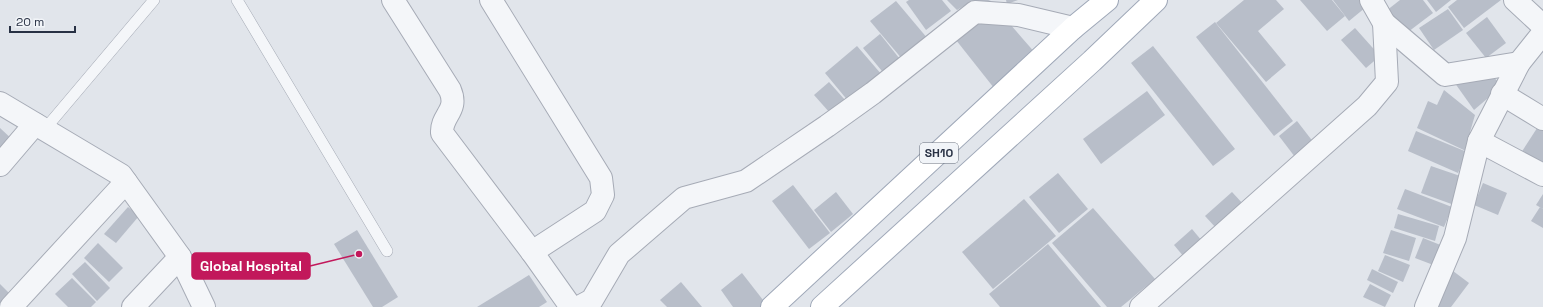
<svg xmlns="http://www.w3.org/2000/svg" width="1543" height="307" font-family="'Space Grotesk',sans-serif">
	<rect width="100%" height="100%" fill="#e1e5eb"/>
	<g fill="#b8bec9">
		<polygon points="909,0 942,0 951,11 926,30 906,2"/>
		<polygon points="947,0 991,0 974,6 972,1 957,10"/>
		<polygon points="1006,0 1018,0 1007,4"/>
		<polygon points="1244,0 1276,0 1284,9 1258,31 1286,65 1266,82 1216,23"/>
		<polygon points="1300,0 1332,0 1345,16 1327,31"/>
		<polygon points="1333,0 1369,0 1371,3 1349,21"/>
		<polygon points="1400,0 1423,0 1433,13 1404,35 1386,11"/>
		<polygon points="1427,0 1451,0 1436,12"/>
		<polygon points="1457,0 1501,0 1464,28 1448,7"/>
		<polygon points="896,1 928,39 903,60 870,21"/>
		<polygon points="1448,9 1463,30 1434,50 1419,28"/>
		<polygon points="1003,16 1036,54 994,88 956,40 981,17"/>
		<polygon points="1487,17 1506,43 1486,58 1466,33"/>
		<polygon points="1215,22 1293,121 1274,136 1196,37"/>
		<polygon points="1355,28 1380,56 1366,68 1341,40"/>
		<polygon points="880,34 903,63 886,76 863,48"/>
		<polygon points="857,46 882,75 849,102 825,73"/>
		<polygon points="1153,46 1235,149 1213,166 1131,63"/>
		<polygon points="1488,71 1502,86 1474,110 1452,79"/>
		<polygon points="829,82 845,100 830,113 814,95"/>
		<polygon points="1444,90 1475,115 1470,132 1473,134 1468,152 1417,128 1428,101 1437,105"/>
		<polygon points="1147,91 1165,115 1101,164 1083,139"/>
		<polygon points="1297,121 1314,143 1295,157 1279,136"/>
		<polygon points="1541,122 1543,123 1543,165 1519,156"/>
		<polygon points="0,128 15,142 0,158"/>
		<polygon points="1416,131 1467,152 1458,173 1408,151"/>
		<polygon points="1431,166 1466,178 1457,206 1421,193"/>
		<polygon points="1058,173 1088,209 1059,233 1029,197"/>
		<polygon points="1483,183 1507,193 1498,215 1474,205"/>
		<polygon points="793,185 830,233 809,249 772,201"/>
		<polygon points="1405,189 1452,207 1444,227 1397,209"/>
		<polygon points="836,192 853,214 831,232 814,210"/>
		<polygon points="1232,192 1244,205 1217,229 1205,216"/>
		<polygon points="1543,194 1543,209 1536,205"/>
		<polygon points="1024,199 1056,236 993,289 962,252"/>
		<polygon points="128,207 139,216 116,243 104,234"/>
		<polygon points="1540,207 1543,209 1543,228 1531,221"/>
		<polygon points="1093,208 1155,279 1121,307 1107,307 1052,243"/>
		<polygon points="1398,214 1439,226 1435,241 1394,228"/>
		<polygon points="1192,229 1202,241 1184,257 1174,245"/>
		<polygon points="357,230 398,297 382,307 373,307 334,244"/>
		<polygon points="1391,230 1416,238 1409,261 1383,253"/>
		<polygon points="1423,238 1443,246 1436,266 1415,258"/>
		<polygon points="98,243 123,268 109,282 84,258"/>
		<polygon points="1048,244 1101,307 1000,307 989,294"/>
		<polygon points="1385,255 1410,265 1403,282 1378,271"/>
		<polygon points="85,262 110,288 97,301 72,274"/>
		<polygon points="1372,269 1398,282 1393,293 1367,280"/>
		<polygon points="1453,271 1469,283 1451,307 1438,307"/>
		<polygon points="742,273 767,305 765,307 733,307 721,290"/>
		<polygon points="529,275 547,302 539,307 477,307"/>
		<polygon points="72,278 96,302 91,307 68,307 55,294"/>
		<polygon points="681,282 702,307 667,307 660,300"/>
		<polygon points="0,284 10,294 0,303"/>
		<polygon points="1370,284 1391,295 1385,307 1363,297"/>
	</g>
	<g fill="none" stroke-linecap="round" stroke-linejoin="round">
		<defs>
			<g id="lane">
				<polyline points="237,0 387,251"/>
				<polyline points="45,129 154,0"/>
			</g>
			<g id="street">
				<path d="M393,0L450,90C459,111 441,115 442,133L532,252L571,307"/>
				<polyline points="491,0 601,178 603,195 595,211 532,252"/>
				<polyline points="1371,0 1384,23 1445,75 1519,63"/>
				<polyline points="1515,0 1543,26"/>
				<polyline points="1502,94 1543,119"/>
				<polyline points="0,103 121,175 180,257 204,307"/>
				<polyline points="1479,141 1543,175"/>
				<polyline points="0,165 35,124"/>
				<polyline points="11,307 126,182"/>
				<polyline points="133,307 180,257"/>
				<polyline points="579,307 592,300 619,254 684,198 746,181 827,126 873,93 975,12 1018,15 1073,28"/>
				<polyline points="1141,307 1367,106 1387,82 1384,23"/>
				<polyline points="1426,307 1455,238 1479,141 1519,63 1543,33"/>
			</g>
			<g id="primary">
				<polyline points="772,307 1073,28 1107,0"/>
				<polyline points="822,307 1092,61 1156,0"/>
			</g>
		</defs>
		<use href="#lane" stroke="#a6abb6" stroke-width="12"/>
		<use href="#street" stroke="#a6abb6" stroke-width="24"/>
		<use href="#primary" stroke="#9fa8b8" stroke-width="24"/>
		<use href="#lane" stroke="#f4f6f9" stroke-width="11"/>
		<use href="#street" stroke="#f4f6f9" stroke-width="22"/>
		<use href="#primary" stroke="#fff" stroke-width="22"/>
	</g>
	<g text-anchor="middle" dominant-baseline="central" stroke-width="3" stroke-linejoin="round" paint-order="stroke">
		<rect fill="#f1f4f8" stroke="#646c7a" stroke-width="1" x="920" y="143" width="38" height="20" rx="3"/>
		<g font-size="12" font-weight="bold" fill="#283144">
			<text x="939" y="153">SH10</text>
		</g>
	</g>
	<path fill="none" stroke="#c2185b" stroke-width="1.5" d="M359 254L310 266"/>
	<circle fill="#c2185b" stroke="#f1f4f8" stroke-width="1.5" cx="359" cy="254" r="4"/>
	<rect fill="#c2185b" stroke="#c2185b" stroke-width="1.5" x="192" y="253" width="118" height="26" rx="4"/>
	<g font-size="14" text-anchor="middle" font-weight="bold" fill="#fff">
		<text x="251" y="271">Global Hospital</text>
	</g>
	<path d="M10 26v6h65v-6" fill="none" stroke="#283144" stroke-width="2"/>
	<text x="16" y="26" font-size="12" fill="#283144" stroke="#f1f4f8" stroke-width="3" paint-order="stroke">20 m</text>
</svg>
